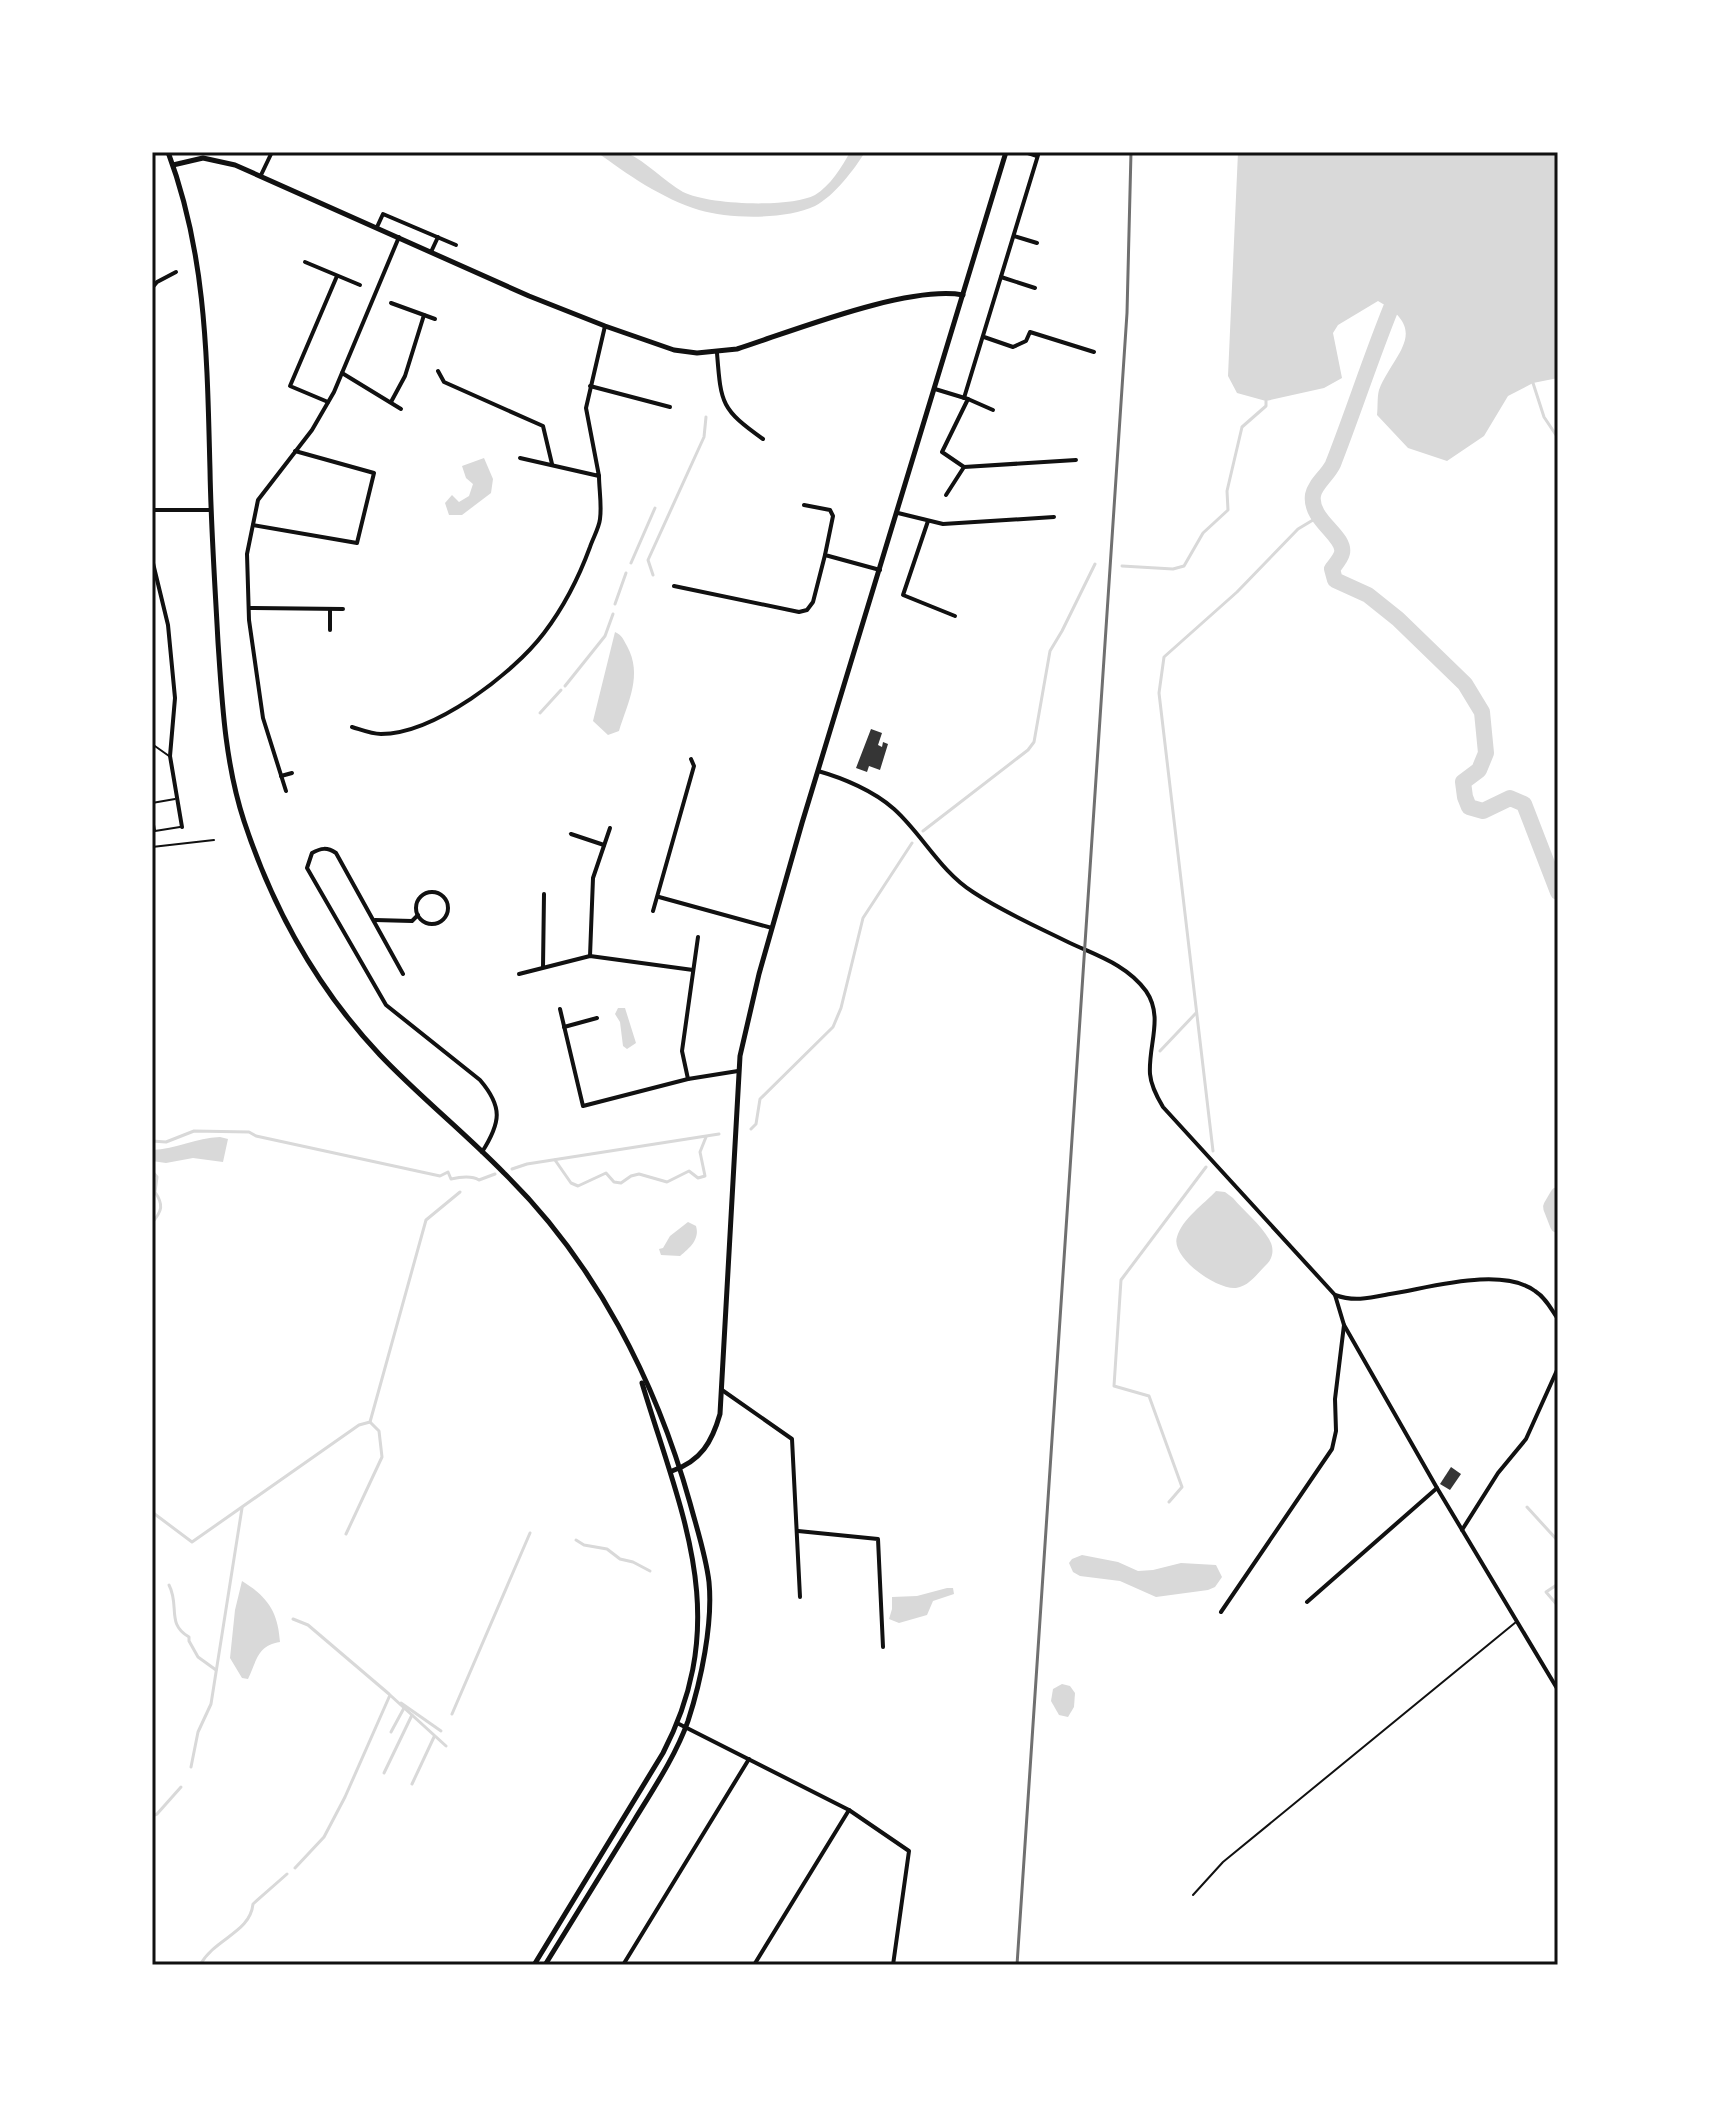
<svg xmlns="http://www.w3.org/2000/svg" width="1710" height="2117" font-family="'PT Sans Narrow',sans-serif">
	<rect width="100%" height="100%" fill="#fff"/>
	<g fill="#d9d9d9">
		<path d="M597,152C606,152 619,150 627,153C647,162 664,181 683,192C709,205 790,208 815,195C830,186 842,167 850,152H865C854,170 834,196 815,206C785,220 730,219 699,210C663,199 626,174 597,152Z"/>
		<path d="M1238,152H1558V378L1533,383L1508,396L1484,436L1447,461L1408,448L1377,415C1378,407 1377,397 1379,390C1393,354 1432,331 1378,301L1338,325L1333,333L1342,378L1324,388L1266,401L1237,393L1228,376Z"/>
		<polygon points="484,458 493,479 491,493 462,515 449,515 445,503 452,495 459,502 469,496 473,484 466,478 462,466"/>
		<path d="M615,632C622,635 623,639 627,646C643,675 628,702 619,731L608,735L593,721Z"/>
		<polygon points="618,1008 625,1008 636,1043 627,1049 623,1046 620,1022 615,1014"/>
		<path d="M220,1137L228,1139L223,1162L193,1158L166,1163L152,1161V1150C176,1149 196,1138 220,1137Z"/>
		<path d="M1216,1191L1225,1192L1233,1198C1244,1211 1260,1224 1269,1239C1275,1249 1273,1259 1265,1266C1256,1275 1249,1286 1236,1288C1217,1290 1170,1257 1177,1237C1182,1219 1204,1204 1216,1191Z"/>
		<path d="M688,1222L696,1226C700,1239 690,1248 680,1256L661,1255L659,1249L663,1248L670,1236Z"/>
		<polygon points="1082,1555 1118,1562 1138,1571 1153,1570 1181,1563 1216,1565 1222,1577 1215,1587 1208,1590 1156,1597 1120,1581 1080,1576 1073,1572 1069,1563 1072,1559"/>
		<path d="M242,1581C268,1597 278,1612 280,1642C257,1645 256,1663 248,1679L242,1678L230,1658L235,1610Z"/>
		<polygon points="947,1588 953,1588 954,1594 933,1601 927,1615 899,1623 889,1619 892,1609 892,1597 917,1596"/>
		<polygon points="1062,1684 1070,1686 1075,1693 1074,1707 1068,1717 1059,1715 1051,1701 1053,1689"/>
	</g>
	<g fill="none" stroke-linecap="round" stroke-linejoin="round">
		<g stroke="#d9d9d9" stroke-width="3">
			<polyline points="1533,383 1544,417 1558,438"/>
			<polyline points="631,563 655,508"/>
			<polyline points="1122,566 1173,569 1184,566 1203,533 1228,510 1227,491 1242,427 1266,406 1266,401"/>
			<polyline points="653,575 648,560 704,437 706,417"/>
			<polyline points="615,604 626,573"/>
			<polyline points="565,686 605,636 613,614"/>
			<polyline points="540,713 561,690"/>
			<polyline points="923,831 1028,750 1034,742 1050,651 1062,631 1095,564"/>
			<polyline points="1160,1051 1196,1013"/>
			<polyline points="751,1129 756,1124 760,1099 833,1027 841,1008 863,918 912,843"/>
			<path d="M152,1141L166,1142L194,1131L249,1132L256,1136L440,1176L448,1172L451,1179C460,1177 471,1175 479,1180L495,1174"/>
			<polyline points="1213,1151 1159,693 1164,657 1237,592 1298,529 1318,517"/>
			<polyline points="555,1160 571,1183 578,1186 606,1173 614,1182 621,1183 631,1176 639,1174 667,1182 689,1171 698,1178 705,1176 700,1152 706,1137"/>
			<polyline points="512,1169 527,1164 719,1134"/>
			<path d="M152,1171L157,1177L155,1192C164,1205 162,1211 152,1223"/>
			<polyline points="1169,1502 1182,1487 1149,1396 1114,1386 1121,1280 1206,1167"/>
			<polyline points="1527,1507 1558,1541"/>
			<polyline points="152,1512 192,1542 359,1425 370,1422 426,1220 460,1192"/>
			<polyline points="346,1534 382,1457 379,1431 370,1422"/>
			<polyline points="576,1540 584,1545 607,1549 620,1559 633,1562 650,1571"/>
			<polyline points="1558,1584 1546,1592 1558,1606"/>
			<path d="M169,1585C180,1606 166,1624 189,1637V1641L198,1657L216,1670"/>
			<polyline points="293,1619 308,1625 389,1694"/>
			<polyline points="401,1703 441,1731"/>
			<polyline points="452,1714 530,1533"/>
			<polyline points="391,1732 404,1708"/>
			<polyline points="191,1767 198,1732 211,1704 242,1508"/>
			<polyline points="384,1773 412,1715"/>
			<polyline points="412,1784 434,1737"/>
			<polyline points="152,1816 157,1814 181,1787"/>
			<polyline points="295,1868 324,1837 345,1797 390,1695 446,1746"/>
			<path d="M200,1965C215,1938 250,1933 253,1904L287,1874"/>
		</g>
		<g stroke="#d9d9d9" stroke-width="16">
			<path d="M1391,308C1370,360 1353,413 1333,464C1328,475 1315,484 1313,495C1309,520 1346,536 1342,553C1341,558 1335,565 1332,569L1335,580L1368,595L1398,619L1465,684L1482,712L1486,753L1479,770L1463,782L1465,797L1469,807L1483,811L1510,798L1524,804L1558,892"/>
			<polyline points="1558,1195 1551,1207 1558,1225"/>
		</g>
	</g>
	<g fill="#353535">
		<polygon points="871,729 882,733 878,745 882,747 883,742 888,744 880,770 869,766 867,772 856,768"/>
		<polygon points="1451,1467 1461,1474 1450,1490 1440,1484"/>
	</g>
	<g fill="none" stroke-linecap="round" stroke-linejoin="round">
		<polyline stroke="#111" stroke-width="2" points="152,847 214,840"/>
		<g stroke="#111" stroke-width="2">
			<polyline points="152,744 169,756"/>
			<polyline points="152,803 175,799"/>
			<polyline points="152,812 155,831 180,827"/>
			<polyline points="1193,1895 1223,1862 1516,1622"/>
		</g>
		<g stroke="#111" stroke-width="4">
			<polyline points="1025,152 1037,156"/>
			<polyline points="261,175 272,152"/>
			<polyline points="377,227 383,214 456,245"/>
			<polyline points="1014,236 1037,243"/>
			<polyline points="431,252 438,237"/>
			<polyline points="305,262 360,285"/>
			<polyline points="1001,277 1035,288"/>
			<polyline points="152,288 157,282 176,272"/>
			<polyline points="391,303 435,319"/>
			<polyline points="984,337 1013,347 1026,341 1030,332 1094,352"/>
			<path d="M717,353C721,404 721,409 763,439"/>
			<polyline points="438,371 444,382 543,426 552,464"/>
			<polyline points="342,373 401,409"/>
			<polyline points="590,386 670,407"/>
			<polyline points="935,389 968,399 942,452 964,467 1076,460"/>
			<polyline points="964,398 1039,152"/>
			<polyline points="968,399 993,410"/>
			<polyline points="328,402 290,386 337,276"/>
			<polyline points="391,402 405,376 424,315"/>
			<polyline points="520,458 599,476 586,408 605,326"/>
			<polyline points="946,495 964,467"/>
			<polyline points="804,505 830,510 833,516 825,555 880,570"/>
			<polyline points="152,510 211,510"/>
			<polyline points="898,513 943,524 1054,517"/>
			<polyline points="928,521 903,595 955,616"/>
			<polyline points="253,525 357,543 374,473 295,451"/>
			<polyline points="152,559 168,625 175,698 170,756 182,827"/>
			<polyline points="674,586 799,612 807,610 813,602 825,555"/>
			<polyline points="249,608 343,609"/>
			<polyline points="330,630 330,609"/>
			<path d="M352,727C362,730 371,734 381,734C434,734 513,674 544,633C563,608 579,577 590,547C593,538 599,528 600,519C602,505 599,489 599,476"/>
			<path d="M818,771C843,778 874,791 894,809C922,834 940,871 973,892C1003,912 1038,927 1070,943C1098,956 1127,965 1146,991C1164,1017 1148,1045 1150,1074C1151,1086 1157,1097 1163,1107L1335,1295C1354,1302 1370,1298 1390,1294C1429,1288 1501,1266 1535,1291C1546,1298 1551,1309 1558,1319"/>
			<polyline points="281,776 292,773"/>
			<polyline points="286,791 263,718 249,620 247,554 258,500 312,430 334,392 399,237"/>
			<polyline points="571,834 604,845"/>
			<circle cx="432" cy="908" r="16"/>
			<polyline points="659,897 772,928"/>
			<polyline points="653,911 694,766 691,759"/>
			<polyline points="375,920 412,921 418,915"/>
			<polyline points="590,956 593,878 610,828"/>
			<polyline points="543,967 544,894"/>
			<path d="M403,974L336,853C327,847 321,848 312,853L307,868L386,1005L480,1080C503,1107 501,1122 482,1152"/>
			<polyline points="519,974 590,956 693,970"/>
			<polyline points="560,1009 583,1106 688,1079 738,1071"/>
			<polyline points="564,1027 597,1018"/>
			<polyline points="688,1079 682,1051 698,937"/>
			<polyline points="1344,1325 1437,1488 1558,1690"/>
			<polyline points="722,1390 792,1439 800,1597"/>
			<polyline points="1462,1530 1498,1473 1526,1439 1558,1368"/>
			<polyline points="798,1531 878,1539 883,1647"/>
			<polyline points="1307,1602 1437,1488"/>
			<polyline points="1221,1612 1332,1449 1336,1431 1335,1399 1344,1325 1335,1295"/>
			<polyline points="679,1724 849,1810 909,1851 893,1965"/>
			<polyline points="623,1965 749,1759"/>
			<polyline points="754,1965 849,1810"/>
		</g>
		<g stroke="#111" stroke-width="5">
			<path d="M173,165L203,158L235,165L529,296L605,326L674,350L697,353L737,349C793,331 908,285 963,295"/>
			<path d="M672,1471C701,1461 712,1442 720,1414L740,1056L759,974L802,823L1006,152"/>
		</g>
		<g stroke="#111" stroke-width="5">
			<path d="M168,152C207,256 207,361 210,470C211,528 215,585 218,642C222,702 225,763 244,821C273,909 316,987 380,1055C419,1096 464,1132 504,1173C595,1262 656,1381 690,1503C697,1529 706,1556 709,1582C713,1624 701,1681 688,1721C676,1755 654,1788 635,1819C605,1867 575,1916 545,1965"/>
			<path d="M534,1965L663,1753C733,1618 682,1516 642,1383"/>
		</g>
		<polyline stroke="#707070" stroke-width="3" points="1017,1965 1127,313 1131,152"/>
	</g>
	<rect width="1710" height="2117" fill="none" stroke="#ffffff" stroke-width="308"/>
	<rect x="154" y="154" width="1402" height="1809" fill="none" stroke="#111" stroke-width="3"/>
</svg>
